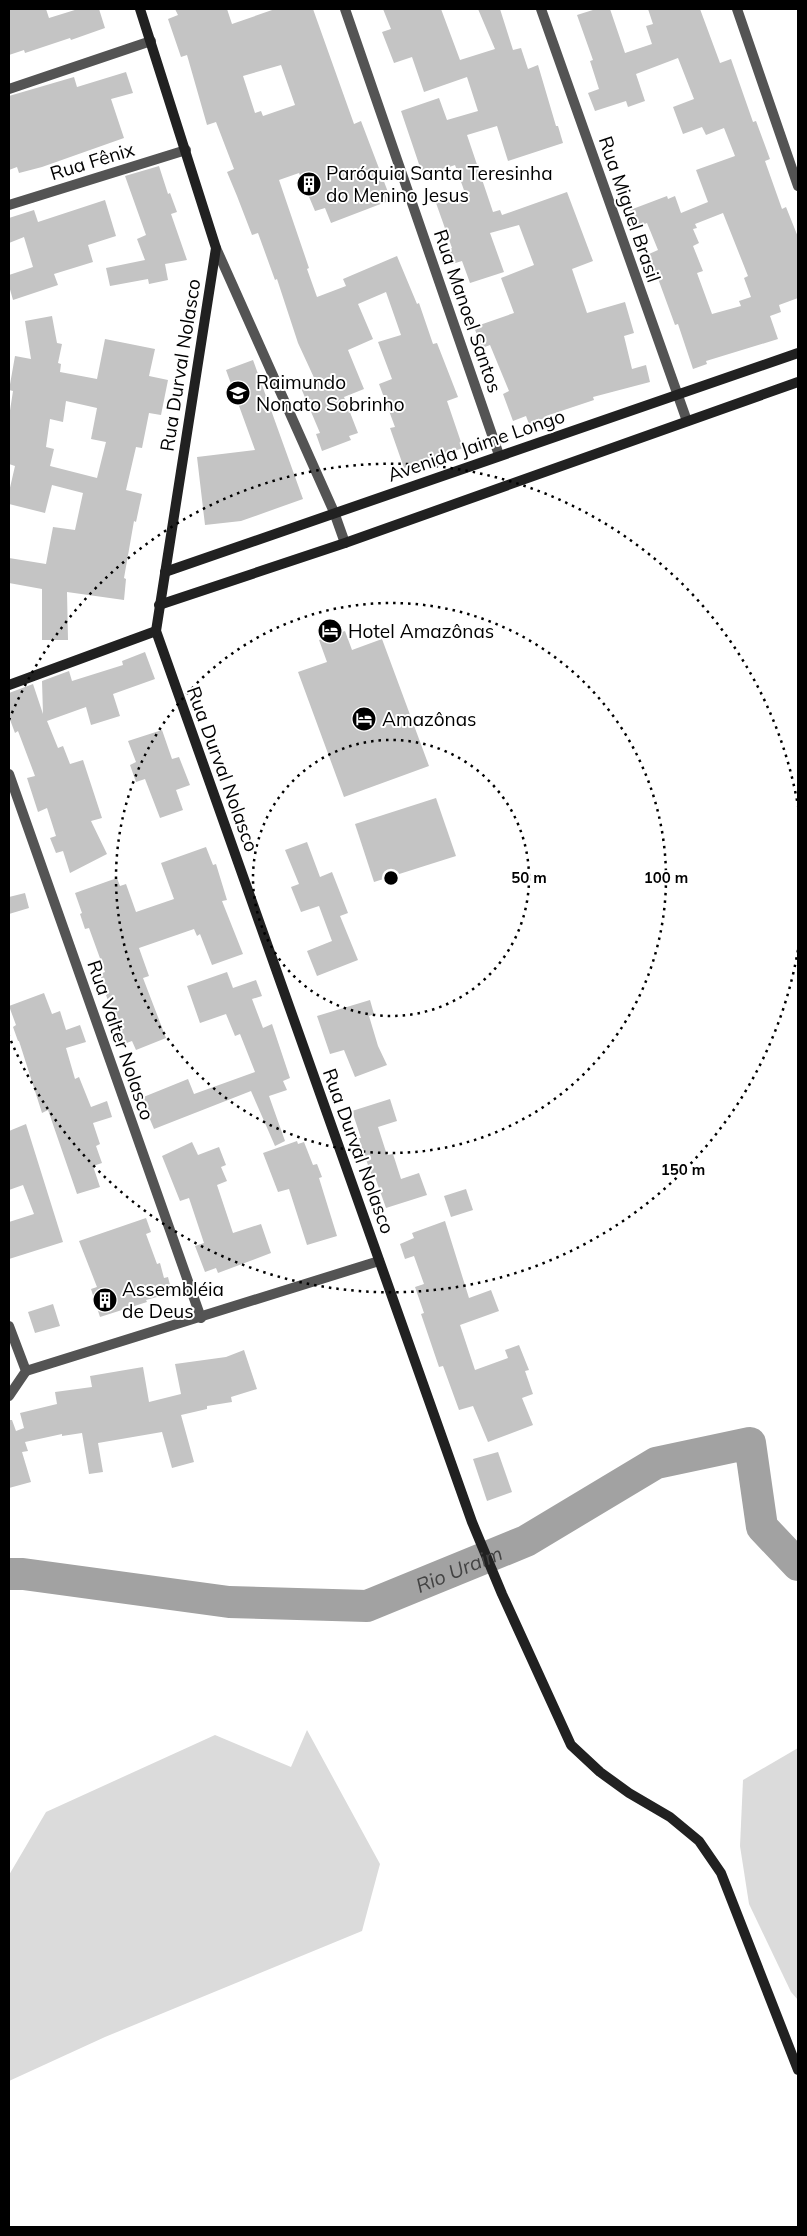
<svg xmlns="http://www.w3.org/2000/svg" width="807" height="2236" font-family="Mulish,sans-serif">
	<rect width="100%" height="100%" fill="#fff"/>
	<g fill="#dbdbdb">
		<polygon points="307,1730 380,1864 362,1931 105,2037 9,2081 9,1875 46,1812 215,1735 291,1767"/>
		<polygon points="798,1748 798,2000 791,1992 749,1904 740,1846 743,1780"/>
	</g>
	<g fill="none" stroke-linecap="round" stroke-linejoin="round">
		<path stroke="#a2a2a2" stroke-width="32" id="s1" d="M9,1574H23L229,1602L367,1606L526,1541L656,1463L750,1443L762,1527L798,1565"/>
	</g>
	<g fill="#c4c4c4" fill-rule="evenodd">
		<polygon points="9,9 46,9 49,18 78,9 99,9 105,28 71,40 70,38 25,53 24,50 9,55"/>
		<path d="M175,9H227L232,24L275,9H313L354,124L361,121L391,200L331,223L325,208L315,211L299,173L279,180L309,268L307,269L317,297L346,286L343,279L397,256L417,304L419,303L433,344L437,343L458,397L447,401L463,448L404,468L390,428L395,427L379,384L392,379L378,342L401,335L386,292L358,304L373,339L348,350L364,389L344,397L358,433L349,436L351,440L322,451L316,434L320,433L301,388L316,382L298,343L277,279L275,280L258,233L252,235L237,196L227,172L234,169L216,122L207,125L187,55L181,57L168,19L178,15ZM281,65L295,105L263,116L261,111L255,113L243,76Z"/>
		<polygon points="383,9 441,9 460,60 495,49 478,9 500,9 513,50 521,48 528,69 538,65 556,126 558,126 563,143 508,161 497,126 467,135 493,212 500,210 502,215 567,192 593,261 572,269 587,313 625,302 634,333 624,336 632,369 646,365 650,382 593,397 594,400 546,416 547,417 529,424 526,416 513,421 503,394 509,391 490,345 482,348 474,327 514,313 501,278 534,265 519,225 490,233 504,272 470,283 462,261 452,264 447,250 452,248 436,203 465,193 455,165 423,176 401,111 439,98 447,120 478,111 467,77 424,92 412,57 394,63 382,32 391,29"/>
		<path d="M596,9H610L625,53L652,44L646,26L653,24L648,9H700L720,63L731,59L753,122L756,121L770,159L765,161L782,209L786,207L798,237V298L779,305L781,312L770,316L778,339L706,361L707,364L693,369L678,324L675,325L649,254L658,250L647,223L637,227L630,210L667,196L668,199L675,196L681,213L708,202L696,170L735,156L724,128L706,135L702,127L683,134L673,107L694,99L678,58L636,74L645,101L628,107L626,101L595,111L588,93L599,89L590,61L593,60L577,15ZM723,213L748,276L744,278L751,297L739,301L741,306L712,314L697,273L703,271L693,246L699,243L693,229L697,228L695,224Z"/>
		<polygon points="126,72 133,93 111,99 124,138 42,167 19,173 17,167 9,170 9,96 74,77 77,87"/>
		<polygon points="159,166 168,194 170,193 177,212 171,214 187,260 165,264 168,280 149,284 148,279 110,286 106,268 145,260 137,239 146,235 125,176"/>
		<polygon points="105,200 116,236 88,245 93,262 54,274 58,285 13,300 9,286 9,275 33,267 24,237 9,243 9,218 34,210 38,222"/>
		<path d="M52,316L57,343L62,344L58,363L61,364L60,372L97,379L105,339L155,349L149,376L168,380L161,415L149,413L142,448L136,447L126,490L142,494L136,522L134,521L124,578L126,579L124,600L67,592L68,640H42V589L9,583V558L46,564L53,527L75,530L83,493L52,485L45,513L9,504V492L15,466L9,464V417L13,391L9,390L15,356L31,359L25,321ZM66,401L97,408L91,439L106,442L97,478L50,466L54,449L46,447L50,419L63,422Z"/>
		<polygon points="253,360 303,499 241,521 205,525 197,457 255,450 226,370"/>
		<polygon points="345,631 352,650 382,639 429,766 344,797 298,672 327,662 319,640"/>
		<polygon points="145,652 155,679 113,694 120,716 91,725 86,707 47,721 58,748 63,746 70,764 83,760 102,818 91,821 107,854 70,873 63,851 56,853 50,838 56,836 47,808 38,812 27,778 35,776 18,731 15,733 9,717 9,693 33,684 43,714 42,681 69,671 72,681 123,665 122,661"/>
		<polygon points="162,730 172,759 179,757 190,785 176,790 183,810 160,818 145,779 136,782 130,765 136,762 128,741"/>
		<polygon points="436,798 456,856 374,882 355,824"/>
		<polygon points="307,842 320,877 332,872 348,913 340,916 358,960 317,976 307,951 332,941 319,906 301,912 291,887 299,884 285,850"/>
		<polygon points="206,847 213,865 216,864 227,900 222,901 243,954 212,965 200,934 197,936 194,929 139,948 149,976 143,978 166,1038 136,1050 132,1041 124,1044 106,995 107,995 100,974 105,972 89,928 85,929 80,914 82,913 75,893 117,878 120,886 126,884 136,912 174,899 161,863"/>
		<polygon points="25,893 29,908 9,914 9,897"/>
		<polygon points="227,972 233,988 256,980 262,996 252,999 263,1028 272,1024 290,1078 283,1081 287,1090 269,1096 285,1141 275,1146 251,1091 154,1129 141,1098 188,1079 194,1094 255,1072 240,1034 235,1036 226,1014 200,1023 187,986"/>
		<polygon points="44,993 52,1014 60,1011 66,1030 80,1025 86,1042 66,1048 75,1079 79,1077 91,1107 107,1101 112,1117 93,1123 100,1144 96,1146 102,1163 93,1166 100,1187 77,1194 48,1110 42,1113 19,1041 18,1041 13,1027 16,1025 9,1006"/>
		<polygon points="370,1000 374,1014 369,1016 378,1046 387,1065 355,1077 344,1050 330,1054 317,1016"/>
		<polygon points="390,1099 397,1121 378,1127 387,1155 393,1154 401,1179 419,1173 427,1195 386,1208 375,1177 373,1178 363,1152 359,1138 361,1138 352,1111"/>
		<polygon points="26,1124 63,1242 9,1259 9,1222 34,1214 23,1185 9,1190 9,1131"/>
		<polygon points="297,1141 298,1144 304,1142 313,1165 317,1164 322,1177 319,1178 337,1236 307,1245 289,1189 278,1192 263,1153"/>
		<polygon points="192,1142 198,1155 219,1147 226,1165 221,1167 227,1181 217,1185 233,1233 261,1224 271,1253 218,1273 216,1268 205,1272 195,1246 204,1243 189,1198 180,1201 162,1156"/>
		<polygon points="466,1189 473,1210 451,1217 444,1196"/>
		<polygon points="146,1218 151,1232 146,1234 157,1264 160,1263 164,1278 168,1277 172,1293 146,1300 147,1302 100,1317 91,1289 97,1287 79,1241"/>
		<polygon points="445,1221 469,1298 491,1290 499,1311 460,1325 475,1370 508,1358 505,1350 519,1345 529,1370 525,1371 533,1394 522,1398 533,1425 488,1442 473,1406 459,1410 443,1366 439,1367 421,1314 424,1313 415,1287 424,1284 414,1256 405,1259 400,1244 414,1238 412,1233"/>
		<polygon points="53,1304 60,1326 35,1333 28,1312"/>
		<polygon points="244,1350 257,1389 231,1397 232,1402 207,1406 207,1409 181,1415 194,1462 172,1468 162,1432 98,1443 103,1472 89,1474 82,1433 62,1436 62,1434 25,1442 28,1451 22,1452 31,1482 9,1488 9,1420 12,1420 16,1431 24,1428 20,1413 57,1404 55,1392 92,1387 90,1376 143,1367 149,1402 181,1394 175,1364 226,1357"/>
		<polygon points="498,1452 512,1492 487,1501 473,1459"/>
	</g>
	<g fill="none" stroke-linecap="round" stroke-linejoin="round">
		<g stroke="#545454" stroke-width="10">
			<polyline points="345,9 499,455"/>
			<polyline points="541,9 687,421"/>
			<polyline points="737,9 798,186"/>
			<polyline points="9,89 151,41"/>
			<polyline points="9,205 186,150"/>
			<polyline points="216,248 334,512 345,543"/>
			<polyline points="9,774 201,1318"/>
			<polyline points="9,1326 26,1371 9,1396"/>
			<polyline points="26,1371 379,1261"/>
		</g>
		<g stroke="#212121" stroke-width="10">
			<polyline points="140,9 216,248 156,631 472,1522 502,1594 571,1745 600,1772 629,1793 670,1817 699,1841 721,1873 798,2070"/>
			<polyline points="165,572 798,353"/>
			<polyline points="159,605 345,543 798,382"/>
			<polyline points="9,685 156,631"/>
		</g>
	</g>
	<g fill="none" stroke="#000" stroke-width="2.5" stroke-dasharray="2.5 5">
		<circle cx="391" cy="878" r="138"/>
		<circle cx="391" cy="878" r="275"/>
		<path d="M798 950A413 413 0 0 1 9 1036M9 720A413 413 0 0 1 798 806"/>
	</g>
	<defs>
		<symbol id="building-disc" viewBox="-11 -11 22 22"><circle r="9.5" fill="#000" stroke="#fff"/><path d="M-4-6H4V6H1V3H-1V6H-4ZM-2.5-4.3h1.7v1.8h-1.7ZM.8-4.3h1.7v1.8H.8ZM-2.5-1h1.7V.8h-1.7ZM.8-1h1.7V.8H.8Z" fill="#fff"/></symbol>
		<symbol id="school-disc" viewBox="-11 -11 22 22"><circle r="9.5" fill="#000" stroke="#fff"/><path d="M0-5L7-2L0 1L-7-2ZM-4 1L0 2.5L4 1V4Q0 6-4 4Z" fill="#fff"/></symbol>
		<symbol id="hotel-disc" viewBox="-11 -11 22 22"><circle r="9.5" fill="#000" stroke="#fff"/><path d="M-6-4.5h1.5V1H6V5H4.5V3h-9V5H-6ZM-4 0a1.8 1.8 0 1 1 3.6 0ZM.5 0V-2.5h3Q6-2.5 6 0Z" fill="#fff"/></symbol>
	</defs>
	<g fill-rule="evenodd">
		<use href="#building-disc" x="295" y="170" width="28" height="28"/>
		<use href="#school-disc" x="224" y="379" width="28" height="28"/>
		<use href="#hotel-disc" x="316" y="617" width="28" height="28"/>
		<use href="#hotel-disc" x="350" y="705" width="28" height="28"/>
		<use href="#building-disc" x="91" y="1286" width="28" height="28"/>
	</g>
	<g text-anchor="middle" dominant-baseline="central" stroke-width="4" stroke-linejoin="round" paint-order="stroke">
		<g font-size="19" fill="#000" stroke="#fff">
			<text transform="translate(92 161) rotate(-17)">Rua Fênix</text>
			<text transform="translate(630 209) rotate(71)">Rua Miguel Brasil</text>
			<text transform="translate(468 311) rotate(71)">Rua Manoel Santos</text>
			<text transform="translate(180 365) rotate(-81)">Rua Durval Nolasco</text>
			<text transform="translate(476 445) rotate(-19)">Avenida Jaime Longo</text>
			<text transform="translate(223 769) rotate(70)">Rua Durval Nolasco</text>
			<text transform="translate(121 1040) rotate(71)">Rua Valter Nolasco</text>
			<text transform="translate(359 1151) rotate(70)">Rua Durval Nolasco</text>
		</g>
		<g font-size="19" fill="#000" stroke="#fff" text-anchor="start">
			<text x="326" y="173">Paróquia Santa Teresinha<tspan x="326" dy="22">do Menino Jesus</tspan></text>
			<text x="256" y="382">Raimundo<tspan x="256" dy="22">Nonato Sobrinho</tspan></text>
			<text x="348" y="631">Hotel Amazônas</text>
			<text x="382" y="719">Amazônas</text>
			<text x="122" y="1289">Assembléia<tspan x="122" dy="22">de Deus</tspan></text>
		</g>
		<g font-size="20" font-style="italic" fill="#434343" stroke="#fff">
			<text stroke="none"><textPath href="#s1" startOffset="459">Rio Uraim</textPath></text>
		</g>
	</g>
	<circle cx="391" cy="878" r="8" fill="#000" stroke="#fff" stroke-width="2.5"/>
	<g font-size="15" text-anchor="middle" font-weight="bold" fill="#000" stroke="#fff" stroke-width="4" stroke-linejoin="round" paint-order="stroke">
		<text x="529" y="883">50 m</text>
		<text x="666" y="883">100 m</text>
		<text x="683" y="1175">150 m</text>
	</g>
	<rect width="807" height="2236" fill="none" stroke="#000000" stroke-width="20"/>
</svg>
